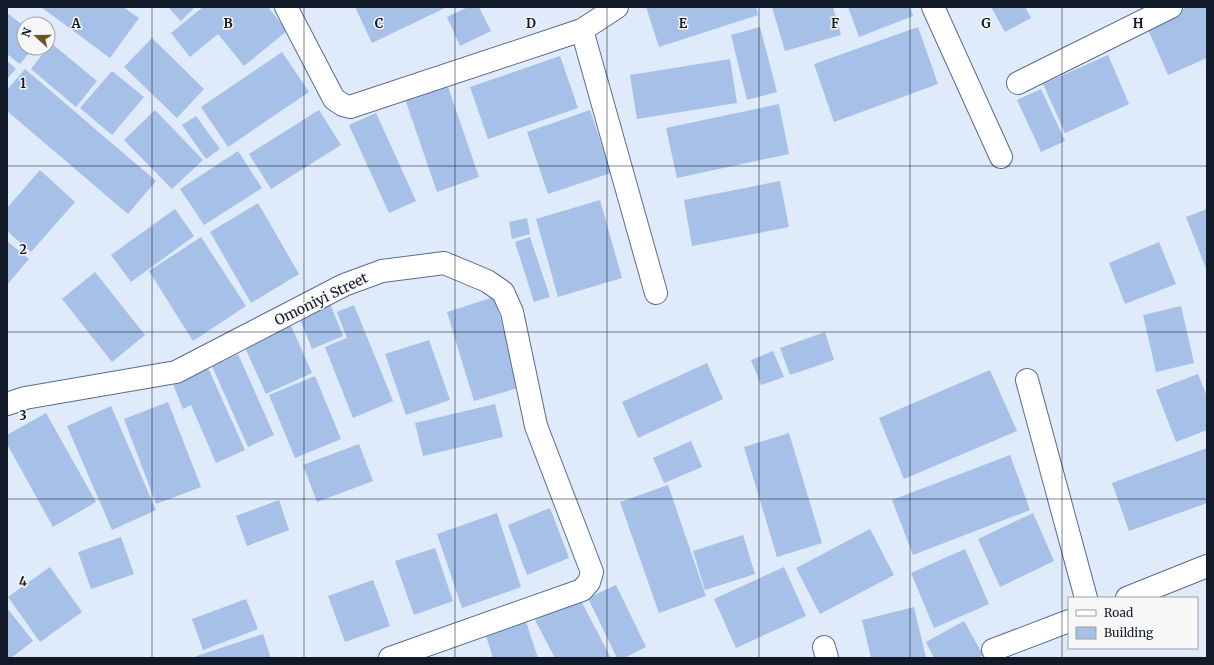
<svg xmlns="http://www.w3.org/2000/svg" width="1214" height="665" font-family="Merriweather,serif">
	<rect width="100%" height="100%" fill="#dfeafb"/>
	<g fill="#a6c0e7">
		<polygon points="41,7 123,7 139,18 110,58"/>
		<polygon points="168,7 195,7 181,21"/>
		<polygon points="203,7 268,7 287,31 244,66 218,34 190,57 171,33"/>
		<polygon points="355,7 447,7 372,43"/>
		<polygon points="468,7 479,7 491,31 460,46 447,17"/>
		<polygon points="646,7 756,7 758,15 659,47"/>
		<polygon points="772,7 833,7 841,35 785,51"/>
		<polygon points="848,7 910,7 913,16 859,37"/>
		<polygon points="991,7 1025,7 1031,18 1005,32"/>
		<polygon points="1188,7 1207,7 1207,58 1168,75 1146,25"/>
		<polygon points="7,13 24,26 24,48 33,48 20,64 7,54"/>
		<polygon points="760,27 777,92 747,100 731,35"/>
		<polygon points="918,27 938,84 834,122 814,64"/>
		<polygon points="152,38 204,89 177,118 124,67"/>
		<polygon points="51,43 97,81 76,107 31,69"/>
		<polygon points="282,52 309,92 228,147 201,107"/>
		<polygon points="1108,55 1129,104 1065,133 1043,84"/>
		<polygon points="560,56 578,108 488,139 470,87"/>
		<polygon points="730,59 737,103 637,119 630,75"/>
		<polygon points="7,61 16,69 7,79"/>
		<polygon points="25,69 156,181 128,214 7,111 7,90"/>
		<polygon points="112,71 144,97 112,135 80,108"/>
		<polygon points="447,84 479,177 437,192 405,99"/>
		<polygon points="1041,89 1065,141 1041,152 1017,100"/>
		<polygon points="779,104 789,154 677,178 666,128"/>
		<polygon points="155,110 203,160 172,189 124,140"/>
		<polygon points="319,110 341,145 271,189 249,154"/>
		<polygon points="590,110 611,173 548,194 527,132"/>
		<polygon points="376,113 416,201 389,213 349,125"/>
		<polygon points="196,116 220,149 206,159 182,125"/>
		<polygon points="238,151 262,188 204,225 180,189"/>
		<polygon points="40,170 75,202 31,252 7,231 7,208"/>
		<polygon points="780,181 789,227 692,246 684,200"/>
		<polygon points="600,200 622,278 558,297 536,219"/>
		<polygon points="258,203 299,274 251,303 210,232"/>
		<polygon points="175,209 194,236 131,282 111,255"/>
		<polygon points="1207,209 1207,271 1186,217"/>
		<polygon points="527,218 530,234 512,239 509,222"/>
		<polygon points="201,237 246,306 193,341 149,271"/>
		<polygon points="530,237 550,297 534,302 515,242"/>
		<polygon points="7,241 29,259 7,285"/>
		<polygon points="1159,242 1176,284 1125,304 1109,263"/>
		<polygon points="95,272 145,335 112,362 62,299"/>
		<polygon points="494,297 521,387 474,401 447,312"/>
		<polygon points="329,301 343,336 312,349 298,314"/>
		<polygon points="354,305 393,401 353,418 325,347 347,338 337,312"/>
		<polygon points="1181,306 1194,363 1156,372 1143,315"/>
		<polygon points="288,319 312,373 266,394 242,341"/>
		<polygon points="825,332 834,360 790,375 780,348"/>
		<polygon points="429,340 450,400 406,415 385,354"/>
		<polygon points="773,351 784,377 761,385 751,360"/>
		<polygon points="238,354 274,435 248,447 212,366"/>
		<polygon points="707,363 723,399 638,438 622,402"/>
		<polygon points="208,368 245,450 216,463 191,405 183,409 173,384"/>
		<polygon points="990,370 1017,431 904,479 879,418"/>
		<polygon points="1198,374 1207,397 1207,430 1176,442 1156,390"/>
		<polygon points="315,376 341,439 295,458 269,395"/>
		<polygon points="168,402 201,487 156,504 124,419"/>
		<polygon points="495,404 503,437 423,456 415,423"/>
		<polygon points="111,406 156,510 112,530 67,426"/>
		<polygon points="46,413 96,502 53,527 7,444 7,435"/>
		<polygon points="789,433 822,543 777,557 744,447"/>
		<polygon points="691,441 702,467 664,483 653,458"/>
		<polygon points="359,444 373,481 317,502 303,465"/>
		<polygon points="1207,448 1207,503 1129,531 1112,483"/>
		<polygon points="1010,455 1030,510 913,555 892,500"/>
		<polygon points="668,485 706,596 659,613 620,502"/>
		<polygon points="279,500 289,530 247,546 236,516"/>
		<polygon points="550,508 569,558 527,575 508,525"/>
		<polygon points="497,513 521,587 462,608 437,534"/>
		<polygon points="1033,513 1054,561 1000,587 978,539"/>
		<polygon points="870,529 894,575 820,614 796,568"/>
		<polygon points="743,535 755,574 705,590 693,551"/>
		<polygon points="121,537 134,574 91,589 78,552"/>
		<polygon points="435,548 453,601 414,615 395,561"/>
		<polygon points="965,549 989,604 934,628 911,573"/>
		<polygon points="50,567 82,612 40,642 8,597"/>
		<polygon points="784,567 806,616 736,648 714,599"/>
		<polygon points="373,580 390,626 345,642 328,596"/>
		<polygon points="616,585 646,647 624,658 617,658 588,598"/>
		<polygon points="579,597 611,658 555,658 535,620"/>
		<polygon points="246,599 258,629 203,650 192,619"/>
		<polygon points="914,607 926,658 871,658 862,620"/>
		<polygon points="7,608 33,641 11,658 7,658"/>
		<polygon points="964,621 983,655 978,658 934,658 926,642"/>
		<polygon points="526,622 538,658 493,658 486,636"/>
		<polygon points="263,634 271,658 191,658"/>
	</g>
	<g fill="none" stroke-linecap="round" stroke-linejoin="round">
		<defs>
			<g id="minor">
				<polyline points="286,7 334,99 343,105 350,107 582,30 617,7"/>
				<polyline points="933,7 1001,157"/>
				<polyline points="582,30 656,293"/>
				<polyline points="1018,83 1171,7"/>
				<polyline points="1027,380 1086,598"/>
				<polyline points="7,404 25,398 176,372 344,285 382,271 444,263 487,281 503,292 512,312 536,426 592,572 589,582 582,590 390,658"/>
				<polyline points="1127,598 1207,566"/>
				<polyline points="824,647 827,658"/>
				<polyline points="993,650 1069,621"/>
			</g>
		</defs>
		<use href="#minor" stroke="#576e92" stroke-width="24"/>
		<use href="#minor" stroke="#fff" stroke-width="22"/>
	</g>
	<path fill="none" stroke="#111a28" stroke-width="1" stroke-opacity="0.55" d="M152,7V658M304,7V658M455,7V658M607,7V658M759,7V658M910,7V658M1062,7V658M7,166H1207M7,332H1207M7,499H1207"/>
	<g text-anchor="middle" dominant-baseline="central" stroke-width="3" stroke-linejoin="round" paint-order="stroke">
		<g font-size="14" fill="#111a28" stroke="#f7f7f7">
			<text transform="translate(321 299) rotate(-26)">Omoniyi Street</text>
		</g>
	</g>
	<g font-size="13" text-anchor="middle" font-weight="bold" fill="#111a28" stroke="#f7f7f7" stroke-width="3" stroke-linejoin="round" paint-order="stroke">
		<text x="76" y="28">A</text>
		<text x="228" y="28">B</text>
		<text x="379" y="28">C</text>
		<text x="531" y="28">D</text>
		<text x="683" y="28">E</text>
		<text x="835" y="28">F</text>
		<text x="986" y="28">G</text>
		<text x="1138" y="28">H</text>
		<text x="23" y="88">1</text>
		<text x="23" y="254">2</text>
		<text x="23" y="420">3</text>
		<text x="23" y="586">4</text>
	</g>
	<rect width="1214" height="665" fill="none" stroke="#111a28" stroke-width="16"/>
	<rect x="1068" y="597" width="130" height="52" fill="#f7f7f7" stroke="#9b9fa4"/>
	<rect x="1076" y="610" width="20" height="6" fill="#ffffff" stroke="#9b9fa4"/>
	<text x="1104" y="617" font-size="12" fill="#111a28">Road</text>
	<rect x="1076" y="627" width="20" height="12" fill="#a6c0e7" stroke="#9b9fa4"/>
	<text x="1104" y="637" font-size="12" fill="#111a28">Building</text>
	<g transform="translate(36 36) rotate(291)"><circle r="19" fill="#f7f7f7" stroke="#9b9fa4"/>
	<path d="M0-3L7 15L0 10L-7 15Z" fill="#6f5326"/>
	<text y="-6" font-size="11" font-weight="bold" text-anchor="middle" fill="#111a28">N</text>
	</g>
</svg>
